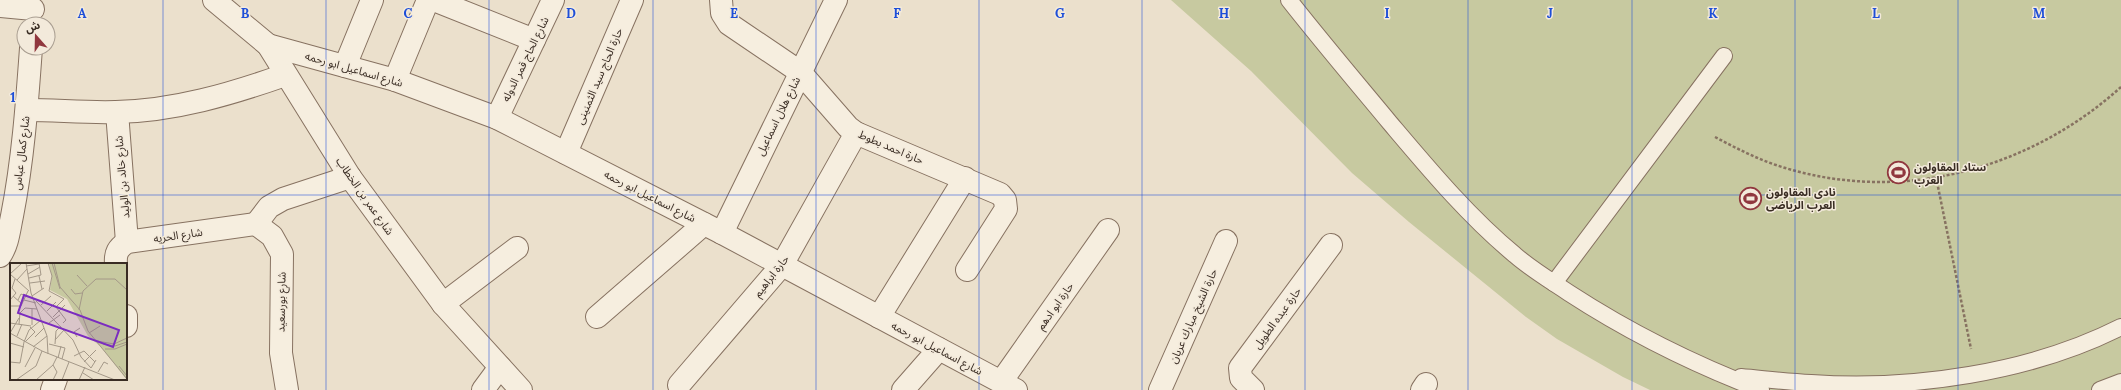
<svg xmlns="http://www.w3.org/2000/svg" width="2121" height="390" font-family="Lora,'Noto Sans Arabic',serif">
	<rect width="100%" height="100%" fill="#ebe0cc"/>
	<polygon fill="#c7c9a0" points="1171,0 2121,0 2121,390 1650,390 1623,377 1557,339 1526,317 1409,222 1352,173 1251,71"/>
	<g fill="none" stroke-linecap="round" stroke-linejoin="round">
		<defs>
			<g id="service">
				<path d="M1289,0C1322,42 1356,82 1390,123C1429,169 1468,216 1515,255C1531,269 1551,281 1569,293C1629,332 1693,364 1761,390"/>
				<polyline points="1554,283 1724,56"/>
				<path d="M1741,377C1764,379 1788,382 1811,383C1912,390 2030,373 2121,327"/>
				<polyline points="2100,390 2121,382"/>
			</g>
			<g id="minor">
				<polyline points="214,0 268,45 350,177 443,304 521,390"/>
				<polyline points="434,0 534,40"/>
				<polyline points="721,0 722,13 729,24 800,72 848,127 856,133 1000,194 1005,200 1006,209 967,270"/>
				<polyline points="0,6 33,9"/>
				<polyline points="268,45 395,80 497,118 722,233 1016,390"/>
				<polyline points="345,66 372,0"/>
				<polyline points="395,80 428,0"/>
				<path d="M27,110C56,110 86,113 116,112C174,111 231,94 285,75"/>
				<polyline points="117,112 127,242"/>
				<polyline points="497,118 553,0"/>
				<polyline points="566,153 632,0"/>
				<polyline points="256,224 272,236 282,254 281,353 287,390"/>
				<polyline points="256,224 269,207 283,199 350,177"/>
				<polyline points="722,233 836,0"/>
				<path d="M0,256C8,244 9,230 12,216C23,160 27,104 31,48"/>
				<path d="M116,264C115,253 118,248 127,242L256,224"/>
				<polyline points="443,304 517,248"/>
				<polyline points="126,316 126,326"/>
				<polyline points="597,317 704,224"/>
				<polyline points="879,317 965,178"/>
				<polyline points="1001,382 1108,230"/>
				<polyline points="679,385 782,265 856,133"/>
				<polyline points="52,390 56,379"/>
				<polyline points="483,390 500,367"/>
				<polyline points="903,390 939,349"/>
				<polyline points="1160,390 1226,241"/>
				<polyline points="1253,390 1241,378 1240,368 1331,245"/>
				<polyline points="1422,390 1426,384"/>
			</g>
		</defs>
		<use href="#service" stroke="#877261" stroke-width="18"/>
		<use href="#minor" stroke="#877261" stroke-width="24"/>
		<g stroke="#877261" stroke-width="2.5" stroke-dasharray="3 2" stroke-linecap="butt">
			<path d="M1715,137C1734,147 1753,157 1773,164C1894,206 2027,172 2121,87"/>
			<polyline points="1936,177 1971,349"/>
		</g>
		<use href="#service" stroke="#f6eedf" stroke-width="16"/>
		<use href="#minor" stroke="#f6eedf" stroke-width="22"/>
	</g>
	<path fill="none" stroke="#1d4ed8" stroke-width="1" stroke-opacity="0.55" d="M163,0V390M326,0V390M489,0V390M653,0V390M816,0V390M979,0V390M1142,0V390M1305,0V390M1468,0V390M1632,0V390M1795,0V390M1958,0V390M0,195H2121"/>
	<defs>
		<symbol id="stadium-ring" viewBox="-11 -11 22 22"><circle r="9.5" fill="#f3eadb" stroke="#90373e" stroke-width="1.5"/><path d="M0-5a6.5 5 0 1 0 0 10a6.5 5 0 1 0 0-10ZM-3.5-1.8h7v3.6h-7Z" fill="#90373e"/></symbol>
	</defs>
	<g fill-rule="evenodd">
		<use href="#stadium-ring" x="1886" y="160" width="25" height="25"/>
		<use href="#stadium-ring" x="1738" y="186" width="25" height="25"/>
	</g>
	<g text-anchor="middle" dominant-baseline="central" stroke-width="3" stroke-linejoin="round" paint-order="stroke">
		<g font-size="11" fill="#392c23" stroke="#f3eadb">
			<text transform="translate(525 59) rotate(-64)">شارع الحاج قمر الدوله</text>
			<text transform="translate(354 69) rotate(16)">شارع اسماعيل ابو رحمه</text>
			<text transform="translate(599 76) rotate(-67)">حارة الحاج سيد الثمنينى</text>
			<text transform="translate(778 116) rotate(-64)">شارع هلال اسماعيل</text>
			<text transform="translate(891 147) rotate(23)">حارة احمد بطوط</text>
			<text transform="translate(21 153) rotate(-83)">شارع كمال عباس</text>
			<text transform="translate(122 177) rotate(-95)">شارع خالد بن الوليد</text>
			<text transform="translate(365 196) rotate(55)">شارع عمر بن الخطاب</text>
			<text transform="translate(650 196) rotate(27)">شارع اسماعيل ابو رحمه</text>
			<text transform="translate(178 235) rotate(-8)">شارع الحريه</text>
			<text transform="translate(771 276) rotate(-52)">حارة ابراهيم</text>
			<text transform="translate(281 302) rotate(-89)">شارع بورسعيد</text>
			<text transform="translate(1055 306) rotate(-55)">حارة ابو ادهم</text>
			<text transform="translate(1193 316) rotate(-66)">حارة الشيخ مبارك عريان</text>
			<text transform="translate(1277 318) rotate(-54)">حارة عبده الطويل</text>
			<text transform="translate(937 348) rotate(28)">شارع اسماعيل ابو رحمه</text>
		</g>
		<g font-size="11" font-weight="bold" fill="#392c23" stroke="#f3eadb" text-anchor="start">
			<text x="1914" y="167">ستاد المقاولون<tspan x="1914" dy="13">العرب</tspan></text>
			<text x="1766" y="192">نادى المقاولون<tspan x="1766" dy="13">العرب الرياضى</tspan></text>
		</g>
	</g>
	<g transform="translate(10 263)">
		<rect width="117" height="117" fill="#ebe0cc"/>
		<path d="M39,0H117V117L91,84L78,73L57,36L40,27L42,14Z" fill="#c7c9a0"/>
		<path fill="none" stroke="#a49888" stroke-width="1" d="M16,0L21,30L37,73L38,91M38,0L42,13L39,28L54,36L46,44L56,57L53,60M42,0L50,26M44,0L50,24L70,47L78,68L117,116M97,0H112M16,3L29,1M0,11L19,28M0,11L12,0M18,11L30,4M67,12L77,23M29,13L32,26M19,15L31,12L29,0M7,17L17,6M20,20L35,18M61,26L65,31L72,30M3,33L12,41M22,33L34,25M0,37L6,30L2,25L5,16M8,37L11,31L16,33M14,37L26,40M26,38L63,77L71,94L81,105L86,97M31,42L41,33M0,43H11L18,28M69,47L73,28L86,16H105L117,27M37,48L46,39M43,54L55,42M0,60L21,63M39,60L50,52M9,61L10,50L15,45L27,46M22,62V46M0,70L32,88L105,117M0,70L9,55M79,70L90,63M7,73L12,61M25,74L34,65M67,74L64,69L70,65M45,77L54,67M87,78L104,81L117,75M15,79L25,69L20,64M0,80L14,84M39,81L55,85L52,96M45,81L46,68L51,63M93,81L105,83L117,79M23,84L37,73M95,86H105L117,81M64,93L74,88L85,99M48,95L51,83M0,99L10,100L14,79L19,67L31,57M74,99L86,87M109,103L117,113M15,104L25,85M88,109L94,99L98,101M73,110L84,117M6,117L26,103L32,88M26,117L43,102M43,117L47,109L43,102L47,94M52,117L59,99M69,117L75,104"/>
		<path fill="#7b2cbf" fill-opacity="0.15" stroke="#7b2cbf" stroke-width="2" d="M14,32L109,67L103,84L8,50Z"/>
		<rect width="117" height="117" fill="none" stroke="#392c23" stroke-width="2"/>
	</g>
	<g font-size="13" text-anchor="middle" font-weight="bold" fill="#1d4ed8" stroke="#f3eadb" stroke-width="3" stroke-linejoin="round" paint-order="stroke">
		<text x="82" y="18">A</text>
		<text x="245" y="18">B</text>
		<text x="408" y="18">C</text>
		<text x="571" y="18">D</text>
		<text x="734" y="18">E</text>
		<text x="897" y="18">F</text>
		<text x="1060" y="18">G</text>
		<text x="1224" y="18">H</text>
		<text x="1387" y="18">I</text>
		<text x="1550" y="18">J</text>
		<text x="1713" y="18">K</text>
		<text x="1876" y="18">L</text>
		<text x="2039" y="18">M</text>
		<text x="13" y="102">1</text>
	</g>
	<g transform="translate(36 36) rotate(340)"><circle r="19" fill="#f3eadb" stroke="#a99e91"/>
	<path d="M0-3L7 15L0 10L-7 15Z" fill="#90373e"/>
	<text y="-6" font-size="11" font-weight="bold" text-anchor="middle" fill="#392c23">ش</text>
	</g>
</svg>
